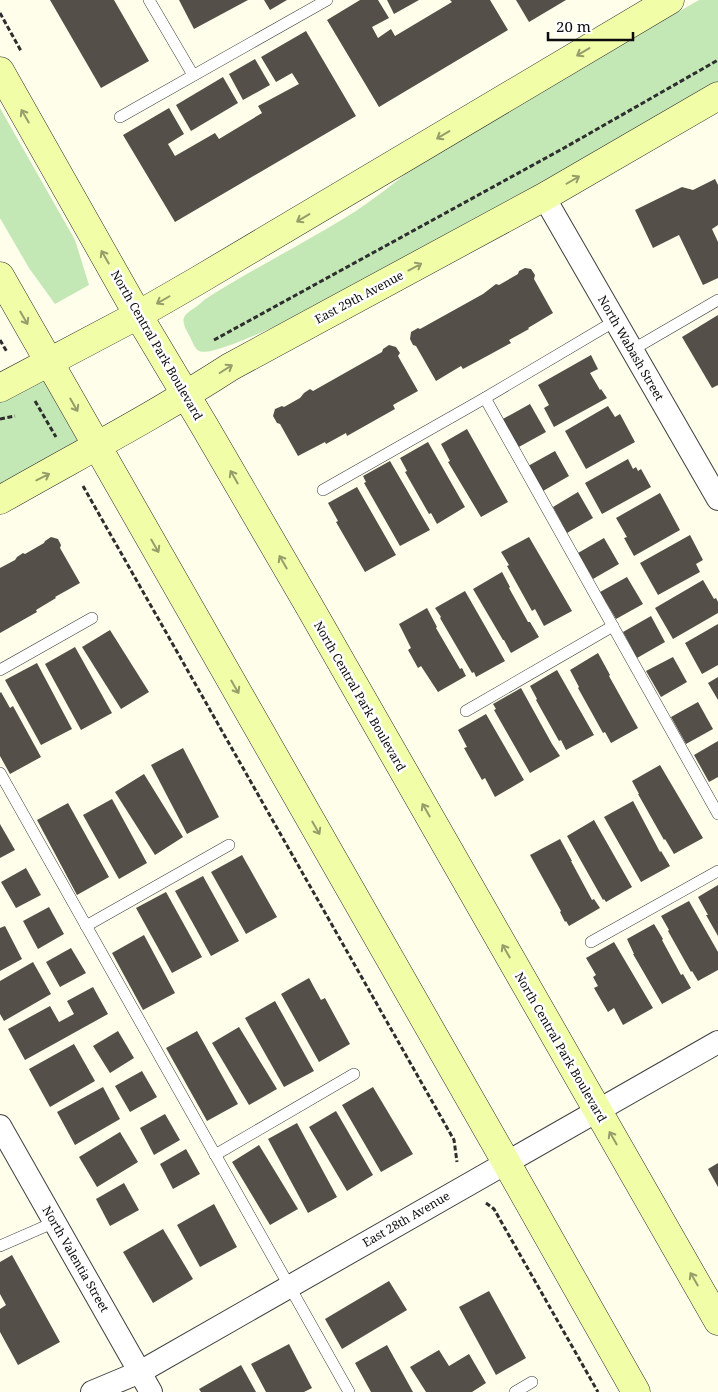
<svg xmlns="http://www.w3.org/2000/svg" width="718" height="1392" font-family="'Noto Serif',serif">
	<rect width="100%" height="100%" fill="#fefeeb"/>
	<g fill="#c4e7b6">
		<path d="M699,0H718V90L282,323C269,329 210,357 199,351C194,348 192,340 189,335C175,312 191,314 204,300C249,271 297,247 343,219C377,199 406,172 438,149Z"/>
		<polygon points="0,108 75,240 89,285 55,304 29,268 0,218"/>
		<polygon points="50,362 97,446 0,500 0,388"/>
	</g>
	<g fill="#545049">
		<polygon points="50,0 114,0 149,61 101,88"/>
		<polygon points="179,0 248,0 194,29"/>
		<polygon points="264,0 287,0 270,10"/>
		<polygon points="360,0 378,0 389,18 372,27 378,38 391,29 395,36 452,2 450,0 490,0 508,30 379,107 327,20"/>
		<polygon points="387,0 419,0 394,14"/>
		<polygon points="516,0 566,0 529,22"/>
		<polygon points="306,31 356,116 175,222 123,135 169,108 184,134 168,144 175,156 215,133 219,139 262,113 258,106 299,84 292,73 276,82 261,57"/>
		<polygon points="255,59 270,85 243,100 229,74"/>
		<polygon points="223,77 238,103 191,131 176,105"/>
		<polygon points="715,179 718,185 718,225 712,229 718,242 718,278 703,285 679,235 653,248 635,210 682,187 693,190"/>
		<polygon points="525,268 531,269 535,275 534,279 553,313 528,328 529,329 509,340 511,343 489,355 463,369 461,366 436,381 416,346 413,345 410,339 411,332 418,328 420,329 483,294 496,284 499,285 518,274 519,271"/>
		<polygon points="718,315 718,385 712,388 682,337"/>
		<polygon points="389,345 396,347 400,353 398,356 418,391 393,405 395,409 347,436 346,433 326,444 325,442 298,456 280,424 277,423 273,416 275,409 282,406 284,407 300,398 304,393 310,389 313,391 382,352 383,349"/>
		<polygon points="591,355 598,369 590,373 600,390 601,389 607,398 554,427 544,408 549,405 538,385"/>
		<polygon points="530,404 546,432 517,448 501,420"/>
		<polygon points="608,406 615,417 620,414 635,442 586,469 565,431"/>
		<polygon points="467,429 508,502 481,517 448,462 450,461 441,444"/>
		<polygon points="428,442 465,507 437,524 431,513 429,514 405,472 407,471 400,458"/>
		<polygon points="555,451 569,476 543,491 528,466"/>
		<polygon points="628,459 633,469 636,467 638,471 641,469 651,487 602,514 585,483"/>
		<polygon points="390,461 430,530 400,546 364,483 366,482 363,476"/>
		<polygon points="357,487 396,555 365,572 336,522 338,521 328,503"/>
		<polygon points="578,492 593,518 567,533 553,507"/>
		<polygon points="660,493 680,530 634,556 624,538 627,537 616,518"/>
		<polygon points="690,535 703,560 696,564 700,572 658,595 640,563"/>
		<polygon points="51,537 58,539 61,545 60,548 80,583 55,597 56,598 36,610 37,612 0,633 0,568 15,560 17,557 23,553 25,554 44,543 45,541"/>
		<polygon points="529,537 572,611 544,626 535,609 532,611 507,566 509,565 501,552"/>
		<polygon points="604,538 619,564 593,579 578,553"/>
		<polygon points="502,572 510,587 509,588 528,622 530,622 539,637 511,653 504,640 503,640 473,589"/>
		<polygon points="627,577 643,604 616,619 600,592"/>
		<polygon points="703,580 714,599 716,598 718,602 718,613 673,639 655,608"/>
		<polygon points="465,591 505,661 476,677 474,672 472,673 440,618 441,617 435,608"/>
		<polygon points="427,608 437,627 436,628 460,669 462,668 466,676 438,692 421,666 418,668 408,650 411,648 399,624"/>
		<polygon points="651,616 665,642 637,658 623,632"/>
		<polygon points="718,624 718,665 702,674 685,643"/>
		<polygon points="110,630 149,692 121,709 82,647"/>
		<polygon points="75,647 112,713 81,730 45,664"/>
		<polygon points="598,653 610,675 609,676 638,728 611,743 605,732 603,733 578,688 579,687 570,670"/>
		<polygon points="673,657 687,682 661,697 646,671"/>
		<polygon points="37,663 72,729 41,745 5,680"/>
		<polygon points="557,670 594,735 566,750 561,740 559,741 536,700 537,699 530,686"/>
		<polygon points="718,677 718,700 708,683"/>
		<polygon points="521,688 552,744 560,756 530,773 494,710 496,709 493,704"/>
		<polygon points="1,692 10,708 13,706 41,757 10,774 0,756 0,693"/>
		<polygon points="698,702 713,729 686,744 671,717"/>
		<polygon points="486,714 524,780 495,797 485,778 482,780 464,748 467,747 458,730"/>
		<polygon points="718,741 718,777 709,782 694,755"/>
		<polygon points="183,748 219,817 187,834 151,765"/>
		<polygon points="660,765 703,838 674,854 665,839 664,840 638,794 639,794 632,781"/>
		<polygon points="144,774 183,837 155,855 115,792"/>
		<polygon points="112,799 147,863 119,879 83,815"/>
		<polygon points="633,801 660,852 661,851 670,866 641,882 604,817"/>
		<polygon points="68,803 109,877 77,895 37,820"/>
		<polygon points="594,820 632,887 606,902 604,899 603,900 567,836"/>
		<polygon points="0,824 15,850 0,858"/>
		<polygon points="560,839 572,861 571,861 592,900 594,899 600,908 569,926 566,921 565,922 560,912 561,911 530,855"/>
		<polygon points="242,855 277,917 246,934 211,872"/>
		<polygon points="26,868 41,895 16,908 1,882"/>
		<polygon points="203,876 239,941 211,956 175,891"/>
		<polygon points="718,885 718,936 706,915 708,915 698,897"/>
		<polygon points="166,892 202,957 172,973 136,908"/>
		<polygon points="689,901 718,952 718,970 698,981 692,971 691,972 668,931 669,930 661,916"/>
		<polygon points="49,907 64,934 38,949 23,921"/>
		<polygon points="654,924 663,939 662,940 681,975 683,974 691,988 662,1004 633,954 634,954 627,939"/>
		<polygon points="5,926 22,959 0,971 0,928"/>
		<polygon points="144,935 175,993 143,1010 112,953"/>
		<polygon points="614,942 653,1008 623,1025 614,1008 608,1012 594,988 598,986 593,977 596,975 586,958"/>
		<polygon points="71,948 86,973 60,987 46,962"/>
		<polygon points="33,962 51,994 4,1021 0,1014 0,981"/>
		<polygon points="309,978 321,1000 325,998 350,1044 319,1062 281,994"/>
		<polygon points="93,987 108,1014 25,1060 8,1029 50,1006 59,1022 74,1014 67,1001"/>
		<polygon points="275,1001 314,1071 284,1087 245,1018"/>
		<polygon points="239,1027 277,1089 249,1105 212,1043"/>
		<polygon points="118,1031 134,1058 110,1073 93,1046"/>
		<polygon points="197,1031 238,1104 207,1121 166,1048"/>
		<polygon points="74,1044 95,1081 50,1107 29,1069"/>
		<polygon points="142,1071 157,1097 130,1112 115,1086"/>
		<polygon points="103,1087 120,1119 75,1145 57,1112"/>
		<polygon points="373,1087 413,1154 381,1172 342,1105"/>
		<polygon points="336,1111 373,1175 347,1191 309,1127"/>
		<polygon points="165,1114 180,1140 154,1155 140,1128"/>
		<polygon points="297,1123 337,1197 308,1213 268,1139"/>
		<polygon points="120,1132 138,1162 97,1187 79,1157"/>
		<polygon points="259,1145 298,1209 270,1225 232,1162"/>
		<polygon points="186,1149 200,1174 173,1189 160,1164"/>
		<polygon points="718,1163 718,1187 708,1169"/>
		<polygon points="124,1183 139,1210 110,1226 96,1199"/>
		<polygon points="214,1204 237,1247 200,1267 177,1225"/>
		<polygon points="163,1229 193,1279 153,1303 123,1252"/>
		<polygon points="12,1255 60,1342 18,1365 0,1332 0,1309 6,1305 0,1294 0,1262"/>
		<polygon points="389,1281 407,1310 342,1349 325,1319"/>
		<polygon points="489,1291 526,1358 496,1375 459,1307"/>
		<polygon points="289,1344 312,1388 304,1392 266,1392 251,1364"/>
		<polygon points="387,1345 413,1392 371,1392 355,1363"/>
		<polygon points="439,1350 449,1366 469,1354 486,1383 472,1392 426,1392 410,1367"/>
		<polygon points="241,1365 256,1392 201,1392 199,1389"/>
	</g>
	<g fill="none" stroke-linecap="round" stroke-linejoin="round">
		<defs>
			<g id="lane">
				<polyline points="149,0 193,75"/>
				<polyline points="120,117 327,0"/>
				<polyline points="632,350 718,300"/>
				<polyline points="485,398 718,814"/>
				<polyline points="323,490 485,398 615,321"/>
				<polyline points="0,670 92,618"/>
				<polyline points="466,711 613,626"/>
				<polyline points="0,773 349,1392"/>
				<polyline points="86,926 229,845"/>
				<polyline points="591,942 718,871"/>
				<polyline points="215,1155 354,1074"/>
				<polyline points="0,1246 55,1222"/>
				<polyline points="515,1392 532,1382"/>
			</g>
			<g id="street">
				<polyline points="544,197 718,499"/>
				<polyline points="0,1126 151,1392"/>
				<polyline points="92,1392 140,1372 718,1042"/>
			</g>
			<g id="secondary">
				<polyline points="0,71 138,315 205,427 308,604 718,1321"/>
				<polyline points="0,276 506,1162 636,1392"/>
				<polyline points="0,388 138,315 197,281 670,0"/>
				<path d="M0,500C77,456 156,415 230,367L544,197L718,96"/>
			</g>
		</defs>
		<use href="#lane" stroke="#3f3f3f" stroke-width="12"/>
		<use href="#street" stroke="#3f3f3f" stroke-width="24"/>
		<use href="#secondary" stroke="#2e2e2e" stroke-width="29"/>
		<g stroke="#2e2e2e" stroke-width="3" stroke-dasharray="5 2.5" stroke-linecap="butt">
			<polyline points="0,13 21,51"/>
			<polyline points="0,340 7,352"/>
			<polyline points="214,340 564,148 718,60"/>
			<polyline points="35,401 56,437"/>
			<polyline points="0,419 15,416"/>
			<polyline points="83,486 454,1140 457,1162"/>
			<polyline points="486,1203 494,1209 598,1392"/>
		</g>
		<use href="#lane" stroke="#fff" stroke-width="11"/>
		<use href="#street" stroke="#fff" stroke-width="22"/>
		<use href="#secondary" stroke="#f2fda8" stroke-width="28"/>
	</g>
	<defs><path id="oneway-shaft" d="M-6 0H5M1.5-3L5.5 0L1.5 3" fill="none" stroke-width="1.6" stroke-linecap="round" stroke-linejoin="round" transform="scale(1.25)"/></defs>
	<g stroke="#969d6a">
		<use href="#oneway-shaft" transform="translate(583 52) rotate(149)"/>
		<use href="#oneway-shaft" transform="translate(25 116) rotate(-120)"/>
		<use href="#oneway-shaft" transform="translate(443 135) rotate(149)"/>
		<use href="#oneway-shaft" transform="translate(573 180) rotate(-30)"/>
		<use href="#oneway-shaft" transform="translate(303 218) rotate(149)"/>
		<use href="#oneway-shaft" transform="translate(105 257) rotate(-120)"/>
		<use href="#oneway-shaft" transform="translate(415 267) rotate(-28)"/>
		<use href="#oneway-shaft" transform="translate(163 300) rotate(150)"/>
		<use href="#oneway-shaft" transform="translate(24 318) rotate(60)"/>
		<use href="#oneway-shaft" transform="translate(226 369) rotate(-32)"/>
		<use href="#oneway-shaft" transform="translate(74 405) rotate(60)"/>
		<use href="#oneway-shaft" transform="translate(43 477) rotate(-27)"/>
		<use href="#oneway-shaft" transform="translate(234 477) rotate(-120)"/>
		<use href="#oneway-shaft" transform="translate(155 546) rotate(60)"/>
		<use href="#oneway-shaft" transform="translate(283 562) rotate(-120)"/>
		<use href="#oneway-shaft" transform="translate(235 687) rotate(60)"/>
		<use href="#oneway-shaft" transform="translate(426 810) rotate(-120)"/>
		<use href="#oneway-shaft" transform="translate(316 828) rotate(60)"/>
		<use href="#oneway-shaft" transform="translate(506 951) rotate(-120)"/>
		<use href="#oneway-shaft" transform="translate(613 1138) rotate(-120)"/>
		<use href="#oneway-shaft" transform="translate(694 1279) rotate(-120)"/>
	</g>
	<g text-anchor="middle" dominant-baseline="central" stroke-width="5" stroke-linejoin="round" paint-order="stroke">
		<g font-size="12" fill="#0c0c0c" stroke="#fff">
			<text transform="translate(359 297) rotate(-28)">East 29th Avenue</text>
			<text transform="translate(157 345) rotate(60)">North Central Park Boulevard</text>
			<text transform="translate(631 348) rotate(60)">North Wabash Street</text>
			<text transform="translate(360 696) rotate(60)">North Central Park Boulevard</text>
			<text transform="translate(561 1047) rotate(60)">North Central Park Boulevard</text>
			<text transform="translate(406 1219) rotate(-30)">East 28th Avenue</text>
			<text transform="translate(76 1259) rotate(60)">North Valentia Street</text>
		</g>
	</g>
	<path d="M548 32v8h85v-8" fill="none" stroke="#0c0c0c" stroke-width="2.5"/>
	<text x="556" y="32" font-size="15" fill="#0c0c0c" stroke="#ffffff" stroke-width="4" paint-order="stroke">20 m</text>
</svg>
